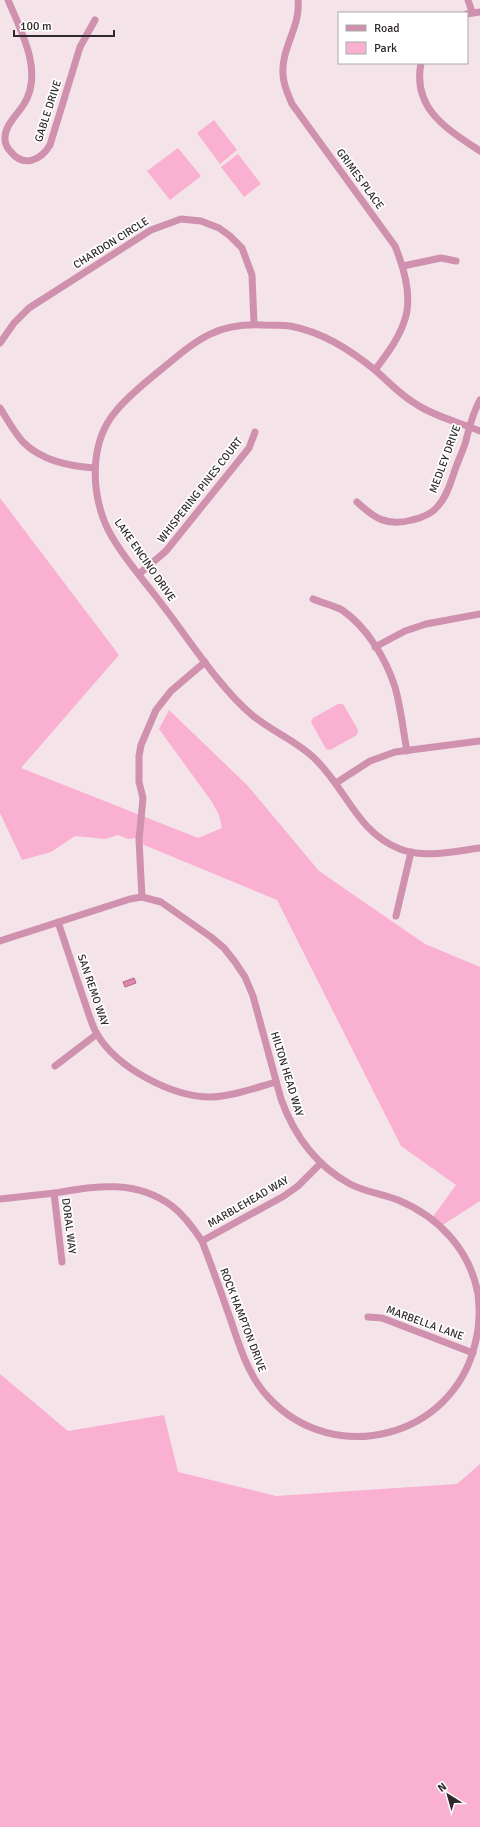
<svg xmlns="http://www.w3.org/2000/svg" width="480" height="1827" font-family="Signika,sans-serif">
	<rect width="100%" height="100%" fill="#f5e3ea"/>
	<g fill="#f9b0d1">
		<polygon points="214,120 237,150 220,164 197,133"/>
		<polygon points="178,148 201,176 170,200 147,171"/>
		<polygon points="238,154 261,184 244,197 221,167"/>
		<polygon points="0,498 119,655 21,768 198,838 222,828 219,815 212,802 159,729 169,710 247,785 319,871 425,944 480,967 480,1201 441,1226 432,1218 456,1185 401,1146 277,900 144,845 135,838 128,839 118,835 105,839 75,836 51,852 22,860 0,813"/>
		<polygon points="338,704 343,704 358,730 357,735 330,750 326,749 311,722 313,718"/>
		<polygon points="0,1374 68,1431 164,1415 178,1472 276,1496 457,1484 480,1464 480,1827 0,1827"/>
	</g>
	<polygon fill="#e285b1" stroke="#ad6989" points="134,978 136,983 125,987 123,982"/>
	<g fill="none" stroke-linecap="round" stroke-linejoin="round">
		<g stroke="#cf91ad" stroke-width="7">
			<path d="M8,0C21,31 44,72 24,104C18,114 4,126 5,139C5,144 8,149 11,152C24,168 41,160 50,145L80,47L95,20"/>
			<path d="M298,0C301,26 281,48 283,74C283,85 288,94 292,104L395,246C404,268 413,299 404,322C398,340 386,355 375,370"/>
			<polyline points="468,0 472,12"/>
			<polyline points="467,14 480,12"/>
			<path d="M421,63C412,109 447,129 480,151"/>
			<polyline points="403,266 441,258 456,261"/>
			<polyline points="0,343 14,323 29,308 151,230 181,219 201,221 219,228 230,236 242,248 252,275 254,324"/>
			<path d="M0,408C7,419 14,432 23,442C42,461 69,466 95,468"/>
			<path d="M480,431C459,422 435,417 416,404C400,395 388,381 375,370C349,349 322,332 290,326C281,325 272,325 263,325C216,323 198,339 163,368C148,380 128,396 116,411C90,441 91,488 105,523C116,550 149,586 167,611C192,644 221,689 252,715C271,731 295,740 313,757C346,787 356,832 400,849C425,859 455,851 480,848"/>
			<path d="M357,502C374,518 387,527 412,520C421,518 432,514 438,506C447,496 450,484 454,473C457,463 462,453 465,444C469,429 472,414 480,400"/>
			<polyline points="139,574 166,551 249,448 255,432"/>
			<path d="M313,599C322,603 333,605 342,610C367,627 386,659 395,687C401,708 403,730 407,751"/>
			<polyline points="375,647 405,631 426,624 480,614"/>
			<polyline points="336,783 370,761 395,752 480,741"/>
			<polyline points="142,897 139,840 143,798 139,782 139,756 141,745 156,710 171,691 205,662"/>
			<polyline points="396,916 411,852"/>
			<path d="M58,922C67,948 75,974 84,1000C88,1011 91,1024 97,1034C117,1068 172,1097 211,1097C233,1096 255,1088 276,1082"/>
			<path d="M0,941L130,899L142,897L161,902L211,937L224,948L235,962L245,977L253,996L281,1099C294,1135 315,1165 350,1184C365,1192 383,1194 398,1200C439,1217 470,1250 478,1294C480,1310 479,1329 475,1344C453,1438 334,1468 269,1398C248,1376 240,1347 230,1318C221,1292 212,1267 202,1241C194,1229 185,1216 172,1206C135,1179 97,1186 55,1193C37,1195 18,1197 0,1199"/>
			<polyline points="55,1066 97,1034"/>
			<polyline points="54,1193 62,1262"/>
			<polyline points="202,1241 284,1196 298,1186 321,1163"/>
			<polyline points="368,1317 382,1318 473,1353"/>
		</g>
	</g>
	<g text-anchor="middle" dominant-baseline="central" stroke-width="3.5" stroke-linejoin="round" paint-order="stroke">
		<g font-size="11" fill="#30292c" stroke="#fff">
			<text transform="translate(48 111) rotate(-72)">GABLE DRIVE</text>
			<text transform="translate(360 179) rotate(54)">GRIMES PLACE</text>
			<text transform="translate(111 243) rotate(-32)">CHARDON CIRCLE</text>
			<text transform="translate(445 459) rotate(-70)">MEDLEY DRIVE</text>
			<text transform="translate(200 490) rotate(-52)">WHISPERING PINES COURT</text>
			<text transform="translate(145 560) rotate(55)">LAKE ENCINO DRIVE</text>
			<text transform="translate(93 990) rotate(71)">SAN REMO WAY</text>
			<text transform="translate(287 1074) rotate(73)">HILTON HEAD WAY</text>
			<text transform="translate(248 1202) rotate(-30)">MARBLEHEAD WAY</text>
			<text transform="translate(69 1226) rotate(83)">DORAL WAY</text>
			<text transform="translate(243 1320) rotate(69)">ROCK HAMPTON DRIVE</text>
			<text transform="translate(425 1323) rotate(20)">MARBELLA LANE</text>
		</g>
	</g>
	<rect x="338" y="12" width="130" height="52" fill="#ffffff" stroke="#aca9ab"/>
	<rect x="346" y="25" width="20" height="6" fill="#cf91ad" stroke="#aca9ab"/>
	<text x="374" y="32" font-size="12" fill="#30292c">Road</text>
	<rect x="346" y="42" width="20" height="12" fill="#f9b0d1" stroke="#aca9ab"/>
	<text x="374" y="52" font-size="12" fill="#30292c">Park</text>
	<g transform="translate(448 1795) rotate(323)" stroke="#ffffff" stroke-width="3" paint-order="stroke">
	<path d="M0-3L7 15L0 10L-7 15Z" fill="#30292c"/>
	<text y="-6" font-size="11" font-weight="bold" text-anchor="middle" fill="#30292c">N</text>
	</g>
	<path d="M14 30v6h100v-6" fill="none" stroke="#30292c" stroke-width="2"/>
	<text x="20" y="30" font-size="12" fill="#30292c" stroke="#ffffff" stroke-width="3" paint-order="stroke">100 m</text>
</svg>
